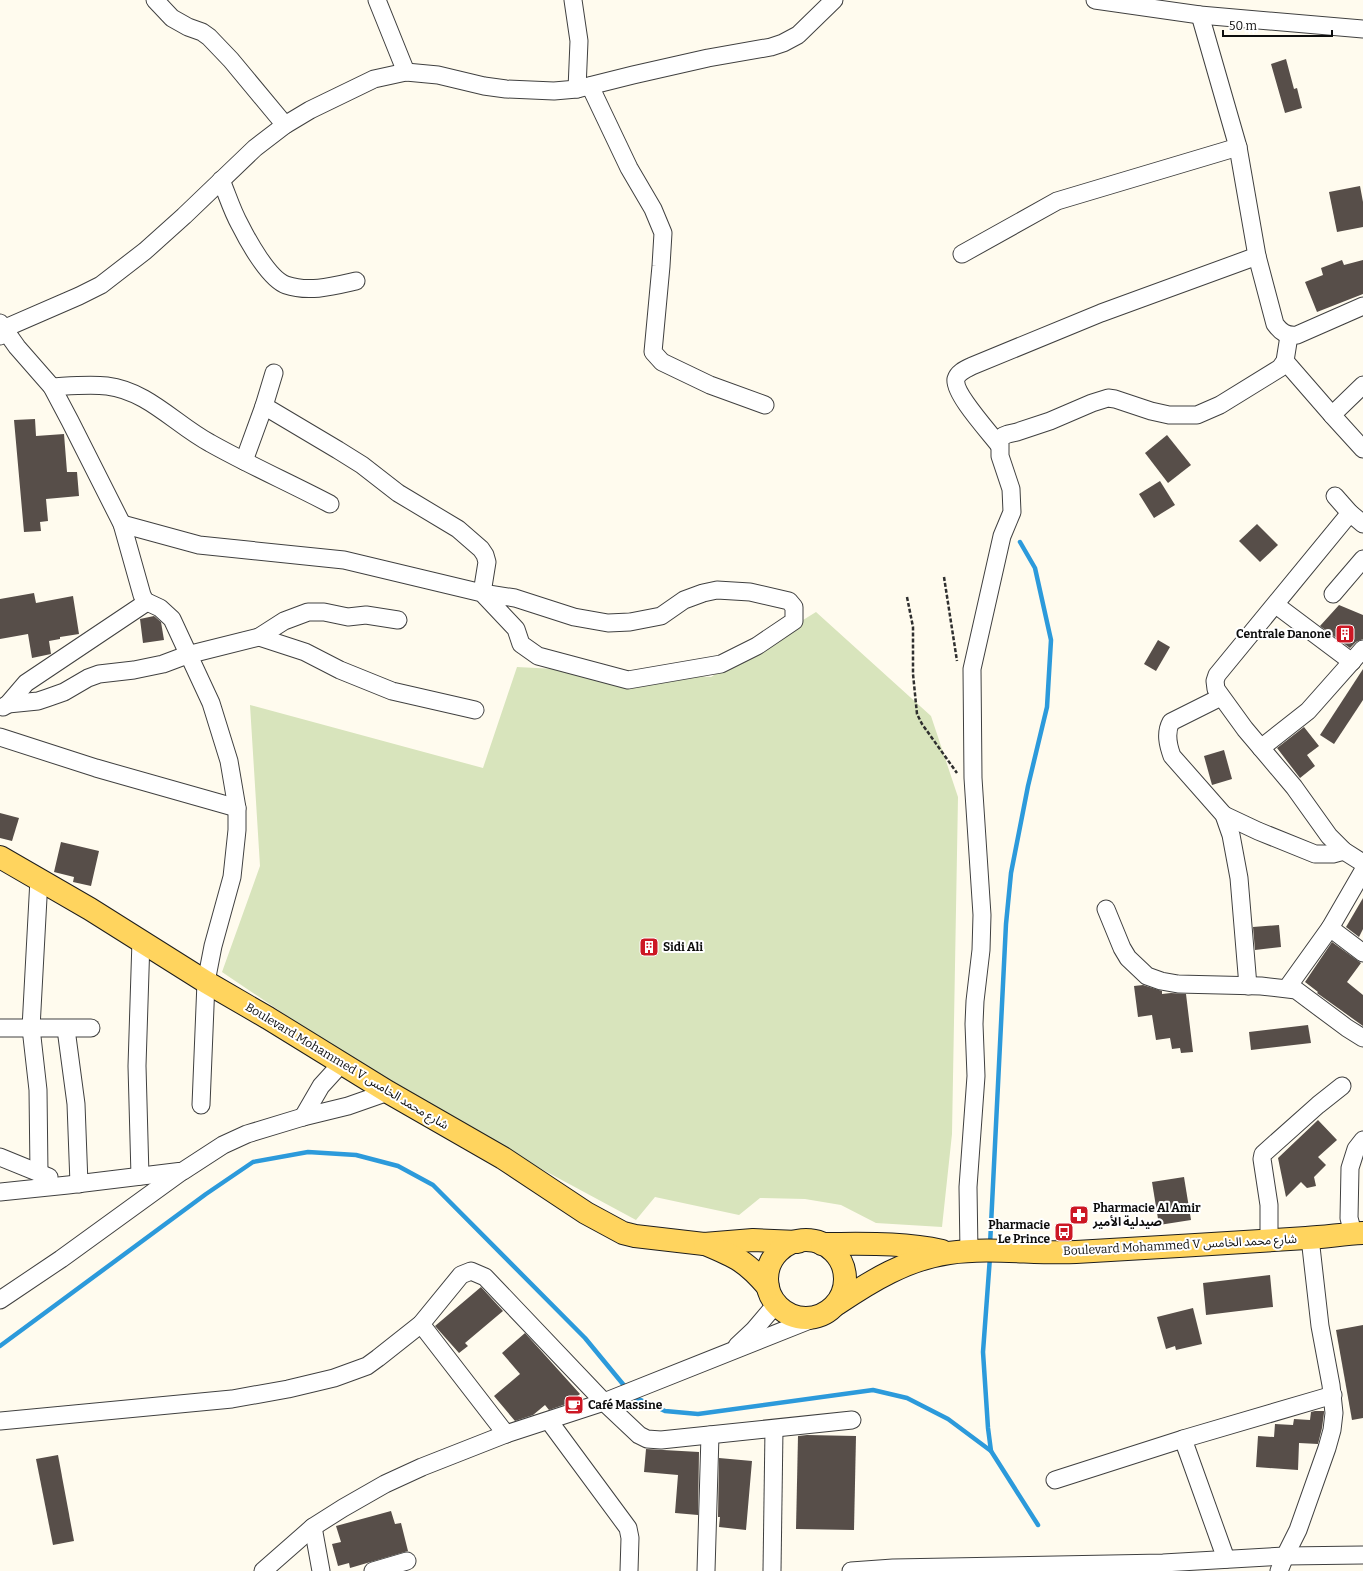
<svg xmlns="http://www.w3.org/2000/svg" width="1363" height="1571" font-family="Bitter,'Noto Sans Arabic',serif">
	<rect width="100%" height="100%" fill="#fffbee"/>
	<polygon fill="#d8e4bc" points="816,612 931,716 958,797 952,1134 942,1227 876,1223 841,1205 805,1199 760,1198 739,1215 655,1197 636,1220 434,1111 342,1053 222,972 260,866 250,705 483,768 517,667 711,677"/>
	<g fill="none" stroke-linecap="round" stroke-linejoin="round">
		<g stroke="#2c9adb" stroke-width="4.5">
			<polyline points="990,1245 1006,924 1011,873 1028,786 1047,707 1051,640 1035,568 1020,542"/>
			<polyline points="990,1257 983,1352 988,1428 991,1451"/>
			<polyline points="0,1346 206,1194 253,1162 308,1152 356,1155 398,1166 433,1185 585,1338 627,1389"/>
			<polyline points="632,1395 634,1397 665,1411 698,1414 873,1390 907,1398 948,1419 991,1451 1038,1525"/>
		</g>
	</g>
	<g fill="#574e49">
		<polygon points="1286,59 1294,89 1297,88 1302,108 1285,113 1271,64"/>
		<polygon points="1360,186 1363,202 1363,227 1337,232 1329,192"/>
		<polygon points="1342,260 1344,265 1363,260 1363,294 1317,312 1305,282 1323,275 1321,268"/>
		<polygon points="35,419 36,436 64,434 67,472 77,472 79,496 46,499 48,521 40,522 41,531 24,532 14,420"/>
		<polygon points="1167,435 1191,465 1168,483 1145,453"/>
		<polygon points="1160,481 1175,505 1154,518 1139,494"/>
		<polygon points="1257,524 1278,545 1260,562 1239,541"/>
		<polygon points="34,593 36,603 73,596 79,634 60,637 60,639 49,641 51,654 32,658 28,634 0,639 0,599"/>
		<polygon points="1339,605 1363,615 1363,639 1356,642 1350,648 1320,626"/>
		<polygon points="154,616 161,622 164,640 143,643 140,619"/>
		<polygon points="1158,640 1170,647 1156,671 1144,664"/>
		<polygon points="1363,669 1363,700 1334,744 1320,735"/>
		<polygon points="1304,727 1319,746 1307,755 1315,766 1300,778 1277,748"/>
		<polygon points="1224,750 1232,779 1212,785 1204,756"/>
		<polygon points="0,813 19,818 12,841 0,838"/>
		<polygon points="61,842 99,851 91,886 73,882 74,877 54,872"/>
		<polygon points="1363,898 1363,929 1359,937 1346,927"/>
		<polygon points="1279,925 1281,947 1255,950 1253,927"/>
		<polygon points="654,939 656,953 643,955 641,941"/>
		<polygon points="1332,942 1361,963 1347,982 1363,995 1363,1026 1317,993 1318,992 1305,982"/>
		<polygon points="1143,985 1162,991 1162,994 1171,993 1186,994 1193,1052 1181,1053 1180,1048 1172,1049 1170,1038 1156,1040 1152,1015 1138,1017 1134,986"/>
		<polygon points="1308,1025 1311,1043 1251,1050 1249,1032"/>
		<polygon points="1318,1120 1337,1140 1318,1157 1326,1165 1314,1177 1316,1186 1307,1188 1301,1182 1286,1197 1278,1158"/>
		<polygon points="1184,1177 1191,1220 1159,1225 1152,1182"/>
		<polygon points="1270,1275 1273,1307 1206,1315 1203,1283"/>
		<polygon points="481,1287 503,1311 465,1343 468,1346 459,1353 435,1326"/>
		<polygon points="1193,1308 1202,1344 1176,1350 1175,1346 1166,1349 1157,1317"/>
		<polygon points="1363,1325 1363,1418 1352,1420 1336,1330"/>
		<polygon points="525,1333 580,1394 569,1403 549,1410 545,1405 533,1415 515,1421 494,1396 520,1374 502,1353"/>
		<polygon points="1315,1411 1324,1411 1324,1413 1322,1428 1318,1444 1299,1443 1298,1470 1256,1467 1258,1436 1274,1437 1275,1424 1293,1425 1294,1419 1310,1420 1311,1412"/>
		<polygon points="807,1435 856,1436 854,1530 796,1529 798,1436"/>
		<polygon points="646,1449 699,1452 698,1515 675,1513 678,1475 644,1472"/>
		<polygon points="58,1455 74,1541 53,1545 36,1459"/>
		<polygon points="719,1458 752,1461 746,1530 719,1527 720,1517 718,1517"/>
		<polygon points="391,1511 395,1524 401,1523 408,1551 350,1568 349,1563 338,1566 332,1544 341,1542 336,1526"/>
	</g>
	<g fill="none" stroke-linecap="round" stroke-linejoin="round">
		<defs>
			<g id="minor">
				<polyline points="155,0 172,18 188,27 202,32 209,37 231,60 285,125"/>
				<polyline points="377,0 406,72"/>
				<polyline points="573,0 579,41 577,89"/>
				<polyline points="1095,0 1200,15 1363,29"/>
				<path d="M1200,15L1238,147L1257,256L1275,324C1281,332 1286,336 1297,335L1363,306"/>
				<polyline points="590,86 629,168 653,209 663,233 661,266 653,352 662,362 710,385 765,405"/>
				<path d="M221,180C227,194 232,211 240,225C248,241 269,279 286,285C309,293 334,286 356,281"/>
				<polyline points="962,254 1057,201 1238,147"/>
				<polyline points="0,323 17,347 52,387 70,421 122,524 142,595 145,601 160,608 172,619 211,703 229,761 237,808 237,830 232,877 213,946 206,982 201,1105"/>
				<polyline points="0,336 3,329 79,296 101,285 145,251 184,216 255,148 285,125 310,110 374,79 406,72 438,75 484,86 506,89 554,91 577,89 633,75 708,58 771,47 783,43 798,35 834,0"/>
				<polyline points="1285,361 1332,415 1363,449"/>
				<path d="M52,387C70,386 89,384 107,386C148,391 176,425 210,443C249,465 290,483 330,504"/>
				<polyline points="264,406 338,450 362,465 398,493 458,529 481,549 485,555 487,562 482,593"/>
				<polyline points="1332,415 1363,385"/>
				<path d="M999,445C990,433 953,393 956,379C958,372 966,369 972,366L1101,313L1257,256"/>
				<polyline points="244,461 264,406 274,373"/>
				<polyline points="1335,496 1350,513 1363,524"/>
				<polyline points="1350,513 1217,675 1215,681 1216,689 1245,729 1294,787 1329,836 1344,851 1363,863"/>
				<polyline points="122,524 199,545 344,560 482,593 515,598 574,617 608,623 630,622 661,616 684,600 703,593 717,590 750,592 789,601 794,607 794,621 757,646 721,664 628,680 538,656 521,644 516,629 482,593"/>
				<polyline points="1333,594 1363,559"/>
				<polyline points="1276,605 1352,662"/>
				<polyline points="259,637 305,652 340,670 392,691 475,710"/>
				<path d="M1221,697L1171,722C1165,733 1168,745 1172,756L1224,815L1231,835L1239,878L1248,986"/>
				<polyline points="8,704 38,701 47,698 64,692 88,678 99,674 134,670 163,664 187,655 259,637 284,621 308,612 324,612 348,617 366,615 398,620"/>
				<polyline points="3,707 8,704 26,683 147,602"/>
				<polyline points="0,737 96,768 237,808"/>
				<polyline points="1261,748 1308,711 1363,649"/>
				<polyline points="1224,815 1258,831 1315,854 1333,854 1344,851"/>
				<polyline points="39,879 31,1028 38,1090 39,1173"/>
				<polyline points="1106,909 1122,948 1128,958 1147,976 1161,981 1178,984 1261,986 1296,990 1347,1028 1363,1038"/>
				<polyline points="1330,928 1363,953"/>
				<polyline points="1287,988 1330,928 1363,871"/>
				<polyline points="0,1028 91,1028"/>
				<polyline points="66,1029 76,1104 79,1184"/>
				<polyline points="303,1117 321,1086 341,1064"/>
				<polyline points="0,1157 49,1177"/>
				<polyline points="140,1176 137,1066 141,940"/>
				<polyline points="0,1192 68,1185 183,1171 223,1145 247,1134 303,1117 348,1106 388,1092"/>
				<polyline points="1353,1233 1349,1218 1350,1168 1356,1149 1363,1140"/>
				<polyline points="1269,1241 1269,1205 1262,1159 1263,1154 1318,1105 1342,1086"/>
				<polyline points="969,1252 968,1187 976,1076 974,1024 975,1001 981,950 982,915 973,778 972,669 1002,536 1012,512 1011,489 1000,456 1000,440 1003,436 1008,434 1017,432 1050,421 1092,403 1108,398 1115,399 1151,411 1169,415 1197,415 1220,405 1280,368 1285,361 1289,336"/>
				<polyline points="0,1300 61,1259 181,1172"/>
				<polyline points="421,1324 506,1434"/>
				<polyline points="737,1346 754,1330 776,1304"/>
				<polyline points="0,1421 232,1399 288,1389 334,1378 367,1366 378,1358 421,1324 461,1275 471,1271 485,1277 604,1402 639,1435 647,1439 661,1440 852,1420"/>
				<polyline points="549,1421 628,1528 630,1538 629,1571"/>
				<polyline points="1183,1439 1226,1559"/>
				<polyline points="1055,1480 1183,1439 1333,1395"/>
				<polyline points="313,1527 321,1571"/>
				<polyline points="263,1571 313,1527 343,1508 385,1484 422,1467 506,1434 604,1402 820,1316"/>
				<polyline points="373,1571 407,1561"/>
				<polyline points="706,1571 710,1435"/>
				<polyline points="772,1571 774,1429"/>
				<polyline points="851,1571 893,1568 1163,1563 1285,1556 1363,1555"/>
				<polyline points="1279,1571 1285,1556 1298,1530 1327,1448 1332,1430 1334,1413 1331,1385 1320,1326 1310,1238"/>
			</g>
			<g id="major">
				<polyline points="0,857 90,909 206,982 268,1018 388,1092 503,1158 586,1213 623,1233 635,1236 704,1244 753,1240 798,1242"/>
				<circle cx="806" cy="1279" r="39"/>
				<path d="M705,1244C736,1257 746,1261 768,1287"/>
				<path d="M822,1244C862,1244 903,1242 942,1251"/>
				<path d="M837,1304C871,1281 907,1259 949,1253C991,1247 1034,1254 1076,1252C1153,1248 1229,1243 1306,1238C1325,1237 1344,1234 1363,1233"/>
			</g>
		</defs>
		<use href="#minor" stroke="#404040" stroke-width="19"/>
		<use href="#major" stroke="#1e1e1e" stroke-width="24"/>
		<g stroke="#2f2f2f" stroke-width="2.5" stroke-dasharray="4 2" stroke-linecap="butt">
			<polyline points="944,577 957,661"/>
			<polyline points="907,597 913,627 913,674 917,714 922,724 957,773"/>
		</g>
		<use href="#minor" stroke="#fff" stroke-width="17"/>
		<use href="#major" stroke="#ffd45e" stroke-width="22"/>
	</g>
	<defs>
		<symbol id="building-square" viewBox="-11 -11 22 22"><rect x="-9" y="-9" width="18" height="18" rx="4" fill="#cc1724" stroke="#fff"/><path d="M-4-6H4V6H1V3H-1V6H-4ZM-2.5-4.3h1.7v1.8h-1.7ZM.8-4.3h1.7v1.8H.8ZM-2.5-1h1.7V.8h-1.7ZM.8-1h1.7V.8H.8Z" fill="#fff"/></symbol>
		<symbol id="pharmacy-square" viewBox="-11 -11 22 22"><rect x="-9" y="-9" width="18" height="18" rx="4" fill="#cc1724" stroke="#fff"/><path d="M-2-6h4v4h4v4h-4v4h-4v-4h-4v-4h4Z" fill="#fff"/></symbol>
		<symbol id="bus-square" viewBox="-11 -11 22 22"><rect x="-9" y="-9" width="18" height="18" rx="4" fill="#cc1724" stroke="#fff"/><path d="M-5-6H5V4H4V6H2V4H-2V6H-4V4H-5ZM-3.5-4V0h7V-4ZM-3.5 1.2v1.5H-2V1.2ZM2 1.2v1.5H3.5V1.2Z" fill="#fff"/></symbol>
		<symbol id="cafe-square" viewBox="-11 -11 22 22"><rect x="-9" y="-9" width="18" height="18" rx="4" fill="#cc1724" stroke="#fff"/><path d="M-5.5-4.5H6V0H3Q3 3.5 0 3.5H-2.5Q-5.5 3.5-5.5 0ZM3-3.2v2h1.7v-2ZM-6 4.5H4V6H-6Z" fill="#fff"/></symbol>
	</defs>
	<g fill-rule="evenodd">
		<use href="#building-square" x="1334" y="623" width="22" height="22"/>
		<use href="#building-square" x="638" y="936" width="22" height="22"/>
		<use href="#pharmacy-square" x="1068" y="1204" width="22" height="22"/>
		<use href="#bus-square" x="1053" y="1221" width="22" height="22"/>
		<use href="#cafe-square" x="563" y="1394" width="22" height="22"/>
	</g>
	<g text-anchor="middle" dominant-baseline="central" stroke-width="4" stroke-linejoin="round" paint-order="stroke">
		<g font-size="12" font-weight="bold" fill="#0d0d0d" stroke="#fff" text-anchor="start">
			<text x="1331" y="634" text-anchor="end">Centrale Danone</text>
			<text x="663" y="947">Sidi Ali</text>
			<text x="1093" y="1208">Pharmacie Al Amir<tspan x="1093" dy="14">صيدلية الأمير</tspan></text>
			<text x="1050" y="1225" text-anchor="end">Pharmacie<tspan x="1050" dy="14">Le Prince</tspan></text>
			<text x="588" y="1405">Café Massine</text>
		</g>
		<g font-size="12" fill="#0d0d0d" stroke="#fff">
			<text transform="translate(347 1066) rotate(31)">Boulevard Mohammed V شارع محمد الخامس</text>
			<text transform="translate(1180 1245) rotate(-3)">Boulevard Mohammed V شارع محمد الخامس</text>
		</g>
	</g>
	<path d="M1223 30v6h109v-6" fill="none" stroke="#0d0d0d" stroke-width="2"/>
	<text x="1229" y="30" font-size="12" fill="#0d0d0d" stroke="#ffffff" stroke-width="3" paint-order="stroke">50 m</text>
</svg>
